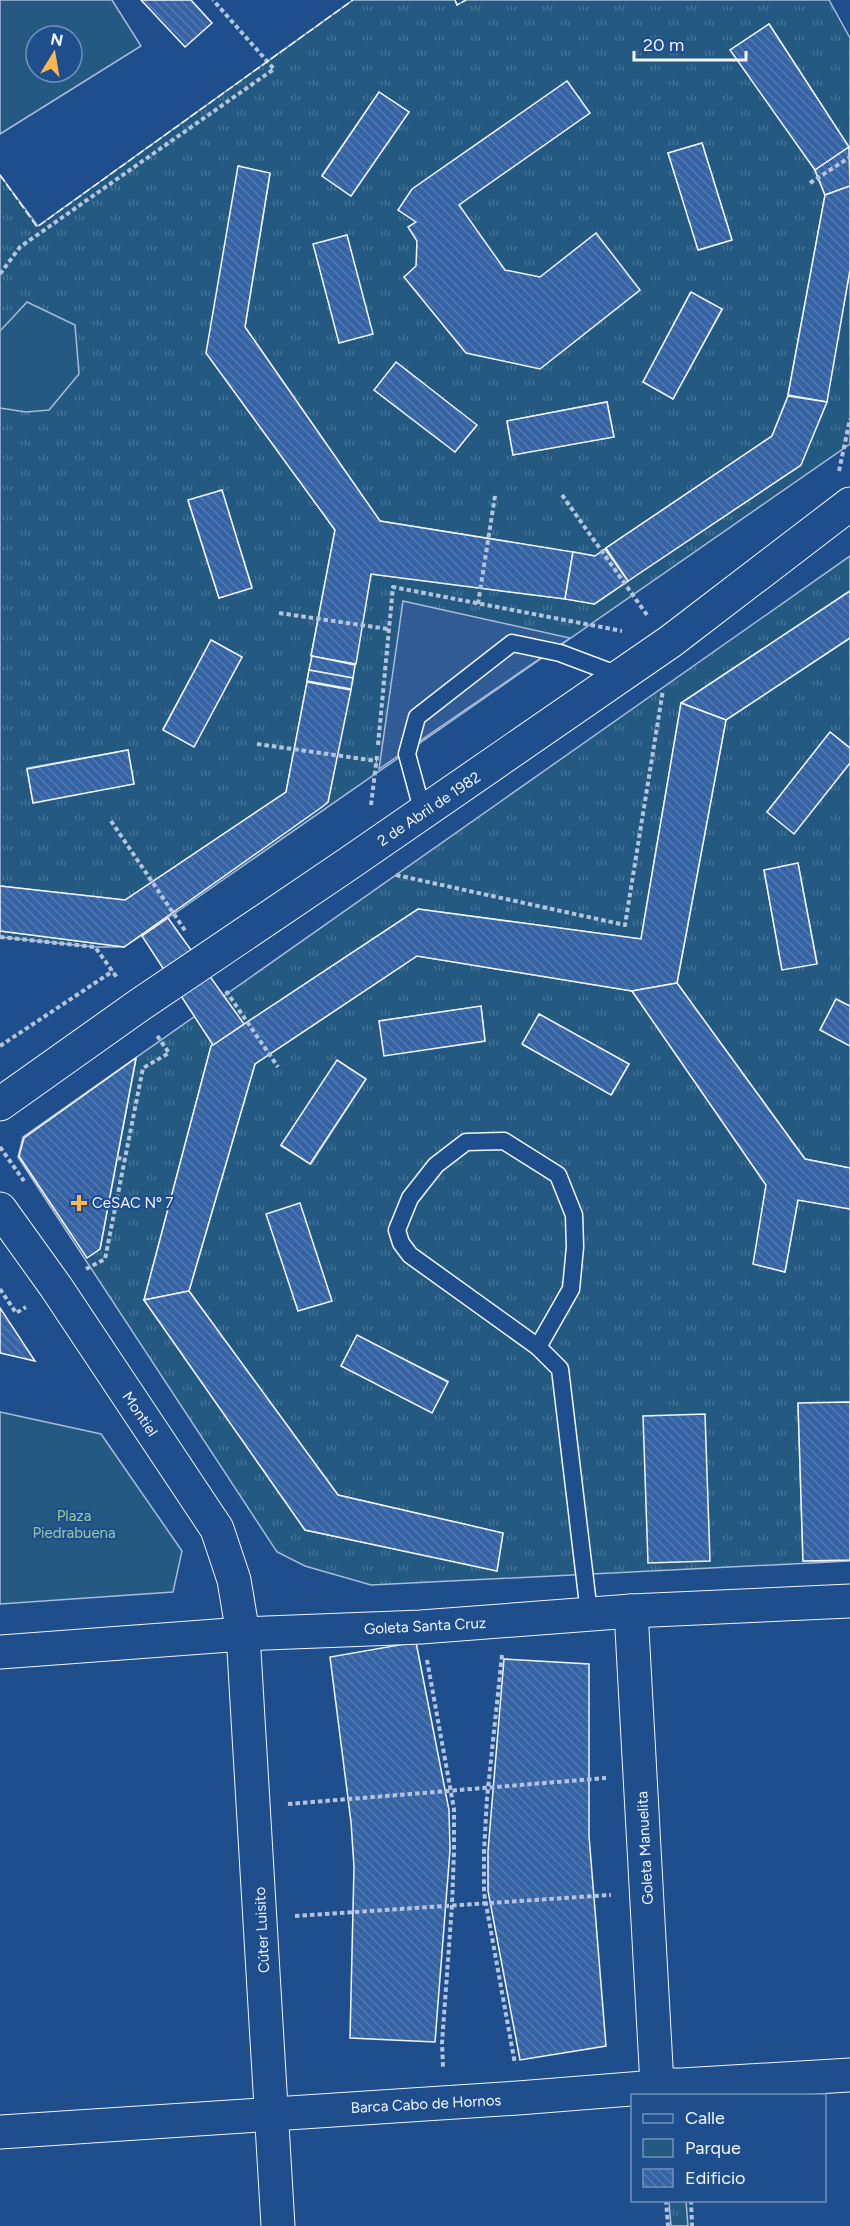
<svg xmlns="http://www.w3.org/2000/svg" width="850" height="2226" font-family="Figtree,sans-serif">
	<defs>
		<pattern id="grass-tufts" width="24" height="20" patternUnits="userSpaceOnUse" patternTransform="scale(1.5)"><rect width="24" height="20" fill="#245a82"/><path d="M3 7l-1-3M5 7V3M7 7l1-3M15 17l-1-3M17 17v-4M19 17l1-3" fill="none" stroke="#447295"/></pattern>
		<pattern id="building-back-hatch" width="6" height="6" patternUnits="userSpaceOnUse" patternTransform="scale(1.5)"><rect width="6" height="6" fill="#3563a3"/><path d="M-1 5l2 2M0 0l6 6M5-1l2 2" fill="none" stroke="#537ab1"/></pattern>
	</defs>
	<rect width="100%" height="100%" fill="#1f4e8c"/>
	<g fill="url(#grass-tufts)" stroke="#a8bbd7" stroke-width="1.5" fill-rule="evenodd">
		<path d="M353,0H455L457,5L466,0H829L850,38V149L849,148L815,171L825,195L850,186L825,195L788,395L826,402L850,270V444L168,918L124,947H95L0,937V931L124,947L328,802L350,690L307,682L286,792L125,900L0,886V175L38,226ZM769,24L849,147L815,170L731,50ZM379,92L409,112L351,196L322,175ZM702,143L732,240L699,250L668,153ZM239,166L270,174L245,327L380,521L572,552L565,599L371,574L355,664L311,656L335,530L207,353ZM690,293L722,310L673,399L643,382ZM396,362L476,425L455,452ZM788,396L826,402L800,466L628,580L606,548L772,436ZM607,402L614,437L513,455L507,421ZM222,491L252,587L219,598L188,501ZM605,549L628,581L595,604L565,599L574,552L595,556ZM211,640L242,657L194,746L163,729ZM312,656L355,665L353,677L309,670ZM309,670L353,678L351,689L307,681ZM128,750L134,784L33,802L27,768Z"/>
		<path d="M850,556V591L681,703L641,939L418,909L211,1046L144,1300L305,1530L497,1570L503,1533L338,1495L189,1291L255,1064L417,956L632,991L766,1185L754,1264L785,1272L798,1200L850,1209V1402L798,1404L803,1561H850L371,1585L305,1566L277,1552L18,1157L23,1137ZM481,1006L485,1041L385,1055L379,1021ZM539,1014L629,1064L612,1094L523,1045ZM136,1059L100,1249L87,1257L19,1156L24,1138ZM366,1079L311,1164L281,1146V1145ZM357,1336L448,1381L432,1412L341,1366Z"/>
		<path d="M850,638V748L830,732L767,812L794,833L850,763V1006L836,999L820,1030L850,1046V1168L805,1159L677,983L726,720ZM798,864L817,963L782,969L764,870Z"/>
		<polygon points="669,2201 686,2201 688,2226 671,2226"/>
	</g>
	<g fill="#245a82" stroke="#a8bbd7" stroke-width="1.5" fill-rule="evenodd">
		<path d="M0,0H112L141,46L0,134ZM36,36H72V72H36Z"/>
		<polygon points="27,302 75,325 79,374 49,410 26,412 0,408 0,331"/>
		<polygon points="0,1412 101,1434 182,1551 173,1592 0,1604"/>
	</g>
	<polygon fill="#305b95" stroke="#a8bbd7" stroke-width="1.5" points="403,601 570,638 379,769"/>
	<g fill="url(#building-back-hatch)" stroke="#f2f6ff" stroke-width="1.5">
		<polygon points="141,0 191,0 212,23 185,47"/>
		<polygon points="769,24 849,147 815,170 730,50"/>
		<polygon points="567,81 590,113 459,205 505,270 540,277 596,233 640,290 540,369 466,353 404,277 416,266 417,241 408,227 416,222 398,210 412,189"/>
		<polygon points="379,92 409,112 351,196 322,176"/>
		<polygon points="702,143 732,240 698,250 668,153"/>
		<polygon points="849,147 850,186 825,195 815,170"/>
		<polygon points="238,166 270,173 245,327 380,521 573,552 565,599 371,574 356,664 311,656 335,530 206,353"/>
		<polygon points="850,186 850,270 827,402 788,395 825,195"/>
		<polygon points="347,235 373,334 339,343 313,244"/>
		<polygon points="691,292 722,309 673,399 643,382"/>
		<polygon points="396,362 477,425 455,452 374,390"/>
		<polygon points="788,396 827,402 801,465 628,581 606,548 772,436"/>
		<polygon points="607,402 614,437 513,455 507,421"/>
		<polygon points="222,490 252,588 219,598 188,500"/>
		<polygon points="605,549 628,581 594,604 565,599 573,552 595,556"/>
		<polygon points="850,591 850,638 726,720 681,703"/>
		<polygon points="211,640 242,657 194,747 163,730"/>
		<polygon points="312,656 355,665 353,678 309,670"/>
		<polygon points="309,670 353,678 351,689 307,681"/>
		<polygon points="307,682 351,690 328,802 322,807 124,947 0,931 0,886 125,900 286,792"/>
		<polygon points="681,703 726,720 677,983 632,991 417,956 255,1064 189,1291 144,1300 211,1046 418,909 641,939"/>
		<polygon points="830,732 850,748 850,763 794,834 767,812"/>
		<polygon points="128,750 134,784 33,803 27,769"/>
		<polygon points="798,863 817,964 782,970 764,870"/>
		<polygon points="168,918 244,1024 213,1045 142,936"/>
		<polygon points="677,983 805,1159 850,1168 850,1209 798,1200 785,1272 753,1264 766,1185 632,991"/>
		<polygon points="836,999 850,1006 850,1046 820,1030"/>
		<polygon points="481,1006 485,1041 384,1056 379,1021"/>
		<polygon points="539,1014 629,1064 611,1095 522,1044"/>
		<polygon points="136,1058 100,1249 87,1258 19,1156 24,1138"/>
		<polygon points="337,1060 366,1079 310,1164 281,1145"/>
		<polygon points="300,1203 332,1301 298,1311 266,1214"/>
		<polygon points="189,1291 338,1495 503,1533 497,1571 305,1530 144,1300"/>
		<polygon points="0,1308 35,1361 0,1353"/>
		<polygon points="357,1335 448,1382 432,1413 341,1366"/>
		<polygon points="850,1402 850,1560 803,1561 798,1403"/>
		<polygon points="705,1414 710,1561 648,1563 643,1416"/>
		<polygon points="416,1642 449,1810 450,1850 435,2042 350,2038 354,1867 351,1822 330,1657"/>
		<polygon points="504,1659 589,1664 589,1836 606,2046 520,2060 488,1891 488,1851"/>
	</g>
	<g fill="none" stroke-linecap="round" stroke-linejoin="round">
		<defs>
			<g id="service">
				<polyline points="423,813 407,754 417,717 512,643 560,653 621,676"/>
				<polygon points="504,1141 558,1175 574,1215 575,1247 571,1289 538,1347 410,1255 401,1243 397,1230 410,1198 436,1165 466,1142"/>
				<polyline points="538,1347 560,1369 589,1613"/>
			</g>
			<g id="minor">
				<polyline points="0,1104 138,1006 348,864 671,641 850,504"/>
				<polyline points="0,1209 56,1287 217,1529 234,1580 243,1634 278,2226"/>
				<polyline points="631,1611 657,2085"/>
				<polyline points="0,1652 243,1634 421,1627 631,1611 850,1601"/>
				<polyline points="0,2132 518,2098 656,2087 657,2085 682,2085 850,2075"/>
			</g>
		</defs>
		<use href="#service" stroke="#f2f6ff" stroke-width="19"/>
		<use href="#minor" stroke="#f2f6ff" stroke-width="35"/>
		<g stroke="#b3c4dc" stroke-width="4" stroke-dasharray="4.5 3" stroke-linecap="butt">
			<polyline points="810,183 850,157"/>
			<polyline points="0,274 20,247 274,69 213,0"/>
			<polyline points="839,471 850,419"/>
			<polyline points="562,495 647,615"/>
			<polyline points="478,604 495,496"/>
			<polyline points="279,613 388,629"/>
			<polyline points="257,744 377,761"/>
			<polyline points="378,745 393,587 622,631"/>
			<polyline points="371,805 377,756"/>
			<polyline points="111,821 186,932"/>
			<polyline points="396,875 625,925 663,690"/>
			<polyline points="0,937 95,947 118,979"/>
			<polyline points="226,991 278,1067"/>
			<polyline points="0,1046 113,971"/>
			<polyline points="0,1147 24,1181"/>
			<polyline points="117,1158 125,1159"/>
			<polyline points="86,1269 105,1259 143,1068 169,1053 156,1034"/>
			<polyline points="0,1289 16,1313 26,1307"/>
			<polyline points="502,1655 487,1798 484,1852 484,1893 515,2064"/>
			<polyline points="427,1660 454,1809 454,1851 452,1905 442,2043 443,2067"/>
			<polyline points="288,1804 606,1778"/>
			<polyline points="295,1916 611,1895"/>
			<polyline points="666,2200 668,2226"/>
			<polyline points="691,2200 692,2226"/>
		</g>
		<use href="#service" stroke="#1f4e8c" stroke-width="16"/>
		<use href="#minor" stroke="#1f4e8c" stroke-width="33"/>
		<g stroke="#f2f6ff" stroke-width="1.5" stroke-dasharray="8 3" stroke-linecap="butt">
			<polyline points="455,0 457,5 466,0"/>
			<polyline points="0,175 37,227 353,0"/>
		</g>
	</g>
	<path fill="#ffb74d" stroke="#1f4e8c" stroke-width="2" d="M76 1194h6v6h6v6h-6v6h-6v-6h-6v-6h6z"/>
	<g text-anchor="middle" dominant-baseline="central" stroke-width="4.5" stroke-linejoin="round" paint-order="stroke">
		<g font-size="15" fill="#f2f6ff" stroke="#1f4e8c">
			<text transform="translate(429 809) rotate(-34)">2 de Abril de 1982</text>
			<text transform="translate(140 1414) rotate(56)">Montiel</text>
			<text transform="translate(425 1626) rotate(-3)">Goleta Santa Cruz</text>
			<text transform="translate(645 1848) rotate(-93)">Goleta Manuelita</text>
			<text transform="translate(262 1930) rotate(-93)">Cúter Luisito</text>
			<text transform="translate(426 2104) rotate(-3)">Barca Cabo de Hornos</text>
		</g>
		<g font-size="15" fill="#f2f6ff" stroke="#1f4e8c" text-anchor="start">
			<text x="92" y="1203">CeSAC Nº 7</text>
		</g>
		<g font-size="15" fill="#97c8a6" stroke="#1f4e8c">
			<text x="74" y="1516">Plaza<tspan x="74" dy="17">Piedrabuena</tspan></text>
		</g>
	</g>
	<rect x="631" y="2094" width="195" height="108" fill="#1f4e8c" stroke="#7391ba" stroke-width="1.5"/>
	<rect x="643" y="2114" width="30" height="9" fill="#1f4e8c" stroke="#7391ba" stroke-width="1.5"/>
	<text x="685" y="2124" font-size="18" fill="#f2f6ff">Calle</text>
	<rect x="643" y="2139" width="30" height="18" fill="#245a82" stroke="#7391ba" stroke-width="1.5"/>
	<text x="685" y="2154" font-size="18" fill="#f2f6ff">Parque</text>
	<rect x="643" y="2169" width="30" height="18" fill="url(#building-back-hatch)" stroke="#7391ba" stroke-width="1.5"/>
	<text x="685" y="2184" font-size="18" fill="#f2f6ff">Edificio</text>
	<g transform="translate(54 54) rotate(11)"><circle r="28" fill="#1f4e8c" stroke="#7391ba" stroke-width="1.5"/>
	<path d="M0-4.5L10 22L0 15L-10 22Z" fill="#ffb74d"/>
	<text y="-9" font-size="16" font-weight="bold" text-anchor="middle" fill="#f2f6ff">N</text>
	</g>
	<path d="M634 51v9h112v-9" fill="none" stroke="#f2f6ff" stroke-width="3"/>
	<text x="643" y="51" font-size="18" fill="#f2f6ff" stroke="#1f4e8c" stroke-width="4.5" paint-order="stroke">20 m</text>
</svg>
